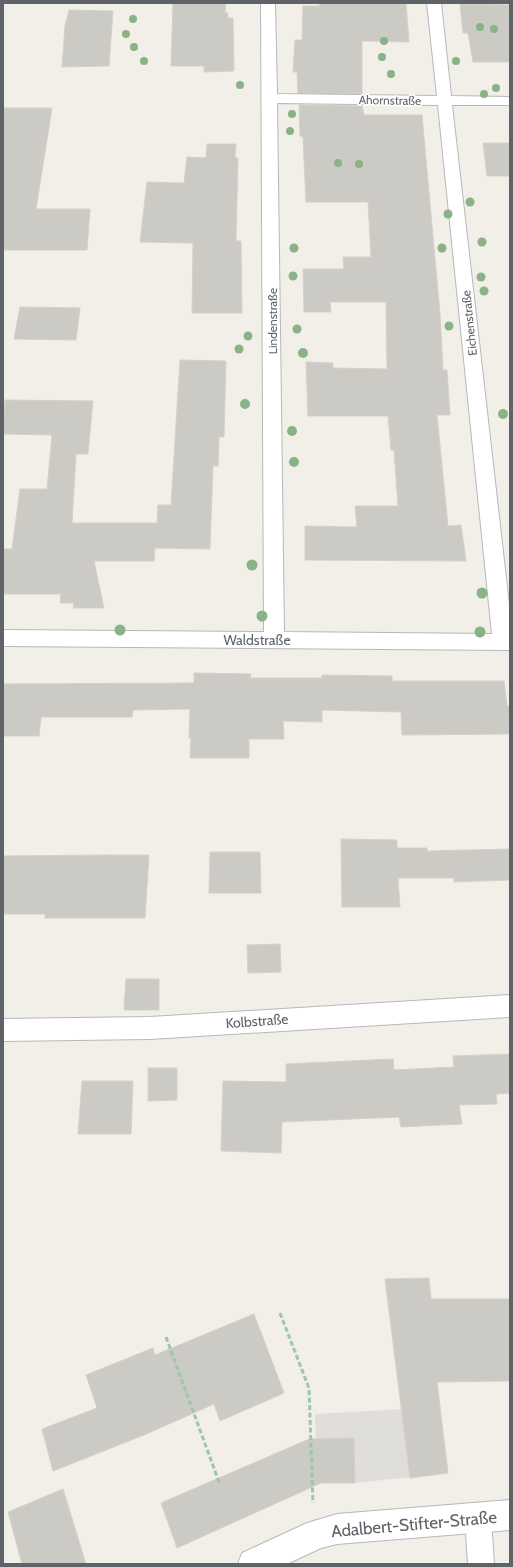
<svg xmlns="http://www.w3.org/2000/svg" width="513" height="1567" font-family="Cabin,sans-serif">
	<rect width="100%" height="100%" fill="#f1efe8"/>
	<polygon fill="#e0deda" points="440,1407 448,1473 355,1483 317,1483 315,1414"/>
	<g fill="#cccac5" stroke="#d6d1c6">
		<polygon points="173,3 226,3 225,13 228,13 228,18 233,18 234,71 204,72 204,66 171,66"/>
		<polygon points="320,3 406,3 409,42 362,41 362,94 298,93 297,72 293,72 295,40 302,40 303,6 319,6"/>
		<polygon points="460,4 510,5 510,62 473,62 468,33 463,33"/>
		<polygon points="69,10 113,11 109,66 62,67 65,26"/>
		<polygon points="299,105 362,106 364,115 422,115 440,314 443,370 447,370 450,415 437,415 448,526 461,525 466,561 305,560 305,526 357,527 355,506 398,506 394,450 391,450 388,416 308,416 306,362 333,363 333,368 387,369 386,302 330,302 331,312 304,312 303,269 344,269 343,257 371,257 368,202 306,202 303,137 300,136"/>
		<polygon points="3,108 52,108 36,209 90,209 87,250 3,250"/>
		<polygon points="483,143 510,143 510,176 487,176"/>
		<polygon points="207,144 236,144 235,158 238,158 236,241 241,241 242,313 192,313 193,243 140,242 147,182 184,183 187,157 206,158"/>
		<polygon points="20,307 80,308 76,340 14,339"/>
		<polygon points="180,360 226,361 224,437 219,437 218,466 213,466 210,549 155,548 154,561 94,561 104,608 73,608 74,603 60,603 61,594 3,594 3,549 12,549 20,489 47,489 52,435 3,434 5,400 93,401 88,454 76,454 72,523 157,523 158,505 171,505"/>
		<polygon points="194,673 251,674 250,678 322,678 322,675 392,676 392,681 504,681 507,706 510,706 510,734 402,735 401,712 322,710 322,722 283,721 284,739 249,739 249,758 190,758 191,738 189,738 190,709 133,710 132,717 41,717 39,736 3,736 3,684 194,683"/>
		<polygon points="341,839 397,840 397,848 427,848 427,851 510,849 510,880 454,882 454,878 398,878 400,907 342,907"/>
		<polygon points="210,852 260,852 261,893 209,893"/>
		<polygon points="107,855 149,855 145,918 45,918 45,914 3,914 3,856"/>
		<polygon points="280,944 281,972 248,973 247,945"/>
		<polygon points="126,979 159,979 159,1010 124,1010"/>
		<polygon points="510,1054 510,1093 496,1094 497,1104 459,1105 462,1124 401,1127 399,1117 282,1122 281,1153 221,1151 223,1081 286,1082 286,1064 393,1059 394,1070 454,1067 453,1056"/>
		<polygon points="148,1068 177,1068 177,1100 148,1101"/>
		<polygon points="82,1081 133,1081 131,1134 78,1134"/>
		<polygon points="429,1278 431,1299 510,1299 510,1381 437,1382 448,1473 410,1478 385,1279"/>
		<polygon points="254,1314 284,1393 220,1421 214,1404 144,1435 53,1471 42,1429 97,1408 86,1375 153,1348 155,1355"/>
		<polygon points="354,1438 355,1483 321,1483 177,1548 161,1503 309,1439"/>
		<polygon points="63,1489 86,1564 22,1564 8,1512"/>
	</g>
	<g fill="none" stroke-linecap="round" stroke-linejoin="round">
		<defs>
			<polygon id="service" points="478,1505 487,1509 491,1518 494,1564 468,1564 465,1518 469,1509"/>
			<g id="minor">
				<path d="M261,3H275L277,94L437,96L427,3H441L451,96L510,97V105H452L510,613V650L3,646V630L264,632ZM277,103L438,105L492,634L284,632Z"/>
				<polygon points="510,995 510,1017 150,1039 3,1041 3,1019 150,1017"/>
				<polygon points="510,1500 510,1530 337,1544 321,1548 287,1564 238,1564 242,1553 307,1523 337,1514"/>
			</g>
		</defs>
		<use href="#service" stroke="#b5b8bc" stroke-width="2"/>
		<use href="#minor" stroke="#b5b8bc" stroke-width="2"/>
		<g stroke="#9cc7a9" stroke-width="3" stroke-dasharray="5 2.5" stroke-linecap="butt">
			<polyline points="280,1313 309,1388 313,1503"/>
			<polyline points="166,1337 219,1482"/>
		</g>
		<use href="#service" fill="#fff" fill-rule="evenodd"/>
		<use href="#minor" fill="#fff" fill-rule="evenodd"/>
	</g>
	<g fill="#89b387">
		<circle cx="133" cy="19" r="4"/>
		<circle cx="480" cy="27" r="4"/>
		<circle cx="494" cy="29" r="4"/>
		<circle cx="126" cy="34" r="4"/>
		<circle cx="384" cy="41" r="4"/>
		<circle cx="134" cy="47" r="4"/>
		<circle cx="382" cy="57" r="4"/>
		<circle cx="144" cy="61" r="4"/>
		<circle cx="456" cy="61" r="4"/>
		<circle cx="391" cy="74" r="4"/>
		<circle cx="240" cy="85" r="4"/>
		<circle cx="496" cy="88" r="4"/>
		<circle cx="484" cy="94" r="4"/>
		<circle cx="292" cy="114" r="4"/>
		<circle cx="290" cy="131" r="4"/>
		<circle cx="338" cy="163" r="4"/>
		<circle cx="359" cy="164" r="4"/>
		<circle cx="470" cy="202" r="4.5"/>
		<circle cx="448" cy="214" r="4.5"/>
		<circle cx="482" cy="242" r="4.5"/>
		<circle cx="294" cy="248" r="4.5"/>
		<circle cx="442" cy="248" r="4.5"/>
		<circle cx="293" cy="276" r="4.5"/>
		<circle cx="481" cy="277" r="4.5"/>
		<circle cx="484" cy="291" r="4.5"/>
		<circle cx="449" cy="326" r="4.5"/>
		<circle cx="297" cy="329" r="4.5"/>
		<circle cx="248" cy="336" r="4.5"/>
		<circle cx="239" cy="349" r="4.5"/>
		<circle cx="303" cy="353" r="5"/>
		<circle cx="245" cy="404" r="5"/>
		<circle cx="503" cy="414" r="5"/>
		<circle cx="292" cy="431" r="5"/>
		<circle cx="294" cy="462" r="5"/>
		<circle cx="252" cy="565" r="5.5"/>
		<circle cx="482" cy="593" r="5.5"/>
		<circle cx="262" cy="616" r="5.5"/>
		<circle cx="120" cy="630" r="5.5"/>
		<circle cx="480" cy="632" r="5.5"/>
	</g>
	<g text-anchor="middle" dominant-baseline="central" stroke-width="3.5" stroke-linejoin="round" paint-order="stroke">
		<g font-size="12" fill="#5f6368" stroke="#fff">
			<text transform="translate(390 100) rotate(1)">Ahornstraße</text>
			<text transform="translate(272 321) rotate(-90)">Lindenstraße</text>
			<text transform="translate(469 323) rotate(-96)">Eichenstraße</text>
		</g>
		<g font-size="14" fill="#5f6368" stroke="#fff">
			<text x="257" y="640">Waldstraße</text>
			<text transform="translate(257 1021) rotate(-4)">Kolbstraße</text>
		</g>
		<g font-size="17" fill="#5f6368" stroke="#fff">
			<text transform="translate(414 1524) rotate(-5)">Adalbert-Stifter-Straße</text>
		</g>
	</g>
	<rect width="513" height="1567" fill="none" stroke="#5f6368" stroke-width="8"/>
</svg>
